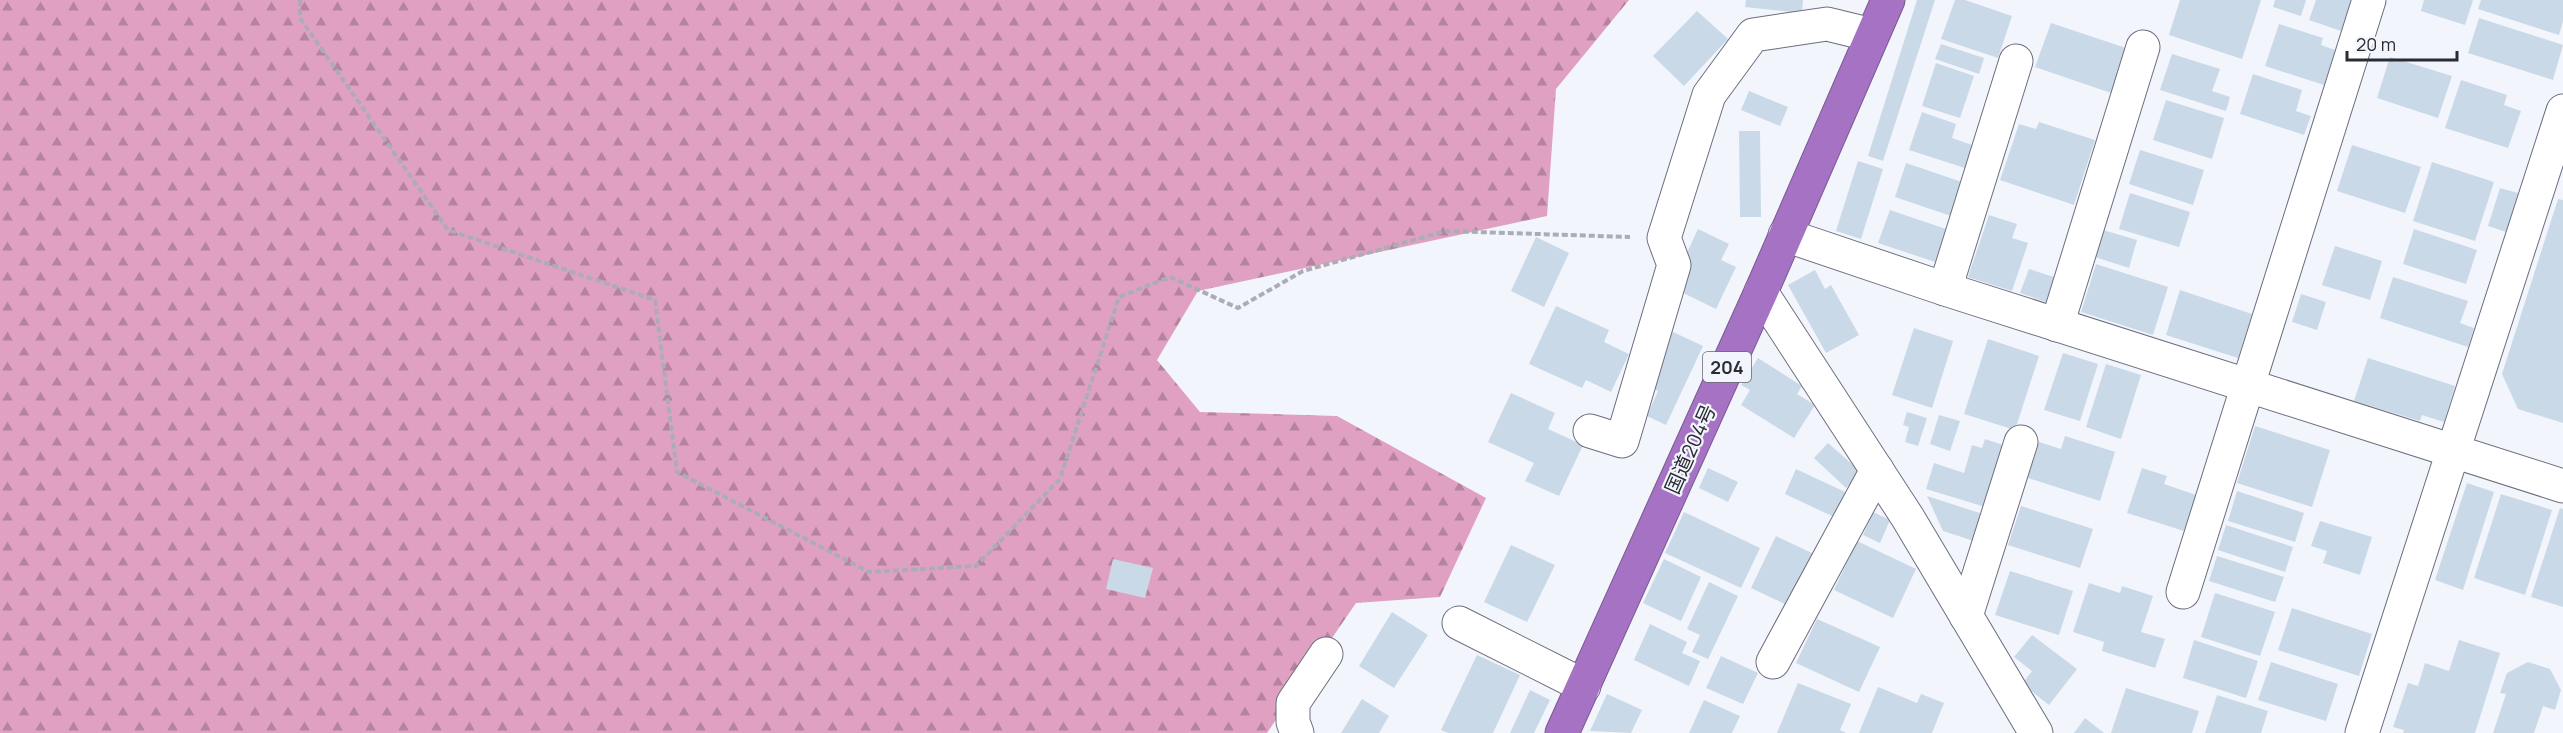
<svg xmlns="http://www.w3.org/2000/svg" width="2563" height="733" font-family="Manrope,'Noto Sans JP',sans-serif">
	<defs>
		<pattern id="forest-firs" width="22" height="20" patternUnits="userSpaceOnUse" patternTransform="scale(1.5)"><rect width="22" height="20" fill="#e0a0c2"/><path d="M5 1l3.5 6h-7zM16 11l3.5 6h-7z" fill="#b6839e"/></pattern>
	</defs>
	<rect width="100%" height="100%" fill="#f3f5fc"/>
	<polygon fill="url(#forest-firs)" points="0,0 1629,0 1556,89 1547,216 1198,291 1157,360 1200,412 1337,416 1486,498 1440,597 1356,603 1267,733 0,733"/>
	<g fill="#c9d9e7">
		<polygon points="1746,0 1803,0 1802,13 1745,7"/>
		<polygon points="1917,0 1935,0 1883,161 1868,156"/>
		<polygon points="1955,0 1965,0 2012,16 1998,58 1941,39"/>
		<polygon points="2180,0 2261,0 2242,59 2169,35"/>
		<polygon points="2275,0 2306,0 2301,16 2273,7"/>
		<polygon points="2316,0 2351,0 2341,31 2309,20"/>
		<polygon points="2424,0 2473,0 2465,25 2421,11"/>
		<polygon points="2481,0 2563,0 2563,21 2559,35 2478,9"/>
		<polygon points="1697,11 1728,39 1684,86 1653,56"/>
		<polygon points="2479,18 2563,45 2553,80 2468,53"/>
		<polygon points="2051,23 2126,48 2111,93 2035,67"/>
		<polygon points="2279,24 2323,38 2321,45 2335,50 2324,85 2265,66"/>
		<polygon points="1941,44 1984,58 1979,74 1935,59"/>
		<polygon points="2172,54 2220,69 2212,91 2230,97 2226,111 2160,90"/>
		<polygon points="2390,57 2452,76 2438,118 2377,98"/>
		<polygon points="1936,63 1974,76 1960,118 1922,106"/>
		<polygon points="2253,74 2302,90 2296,111 2311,116 2304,135 2240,114"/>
		<polygon points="2461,80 2507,95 2504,105 2521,111 2508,148 2445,128"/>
		<polygon points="1749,91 1788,107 1780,126 1741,110"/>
		<polygon points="2166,100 2224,118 2212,159 2153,140"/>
		<polygon points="1922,112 1956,124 1952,138 1972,145 1965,168 1909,150"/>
		<polygon points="2039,122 2095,140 2074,205 2000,180 2019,124 2036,129"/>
		<polygon points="1739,131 1760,131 1761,217 1740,217"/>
		<polygon points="2352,145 2421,167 2405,213 2337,191"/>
		<polygon points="2140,150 2204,170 2193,205 2129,184"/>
		<polygon points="1858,161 1883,169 1861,239 1836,231"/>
		<polygon points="2432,162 2494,182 2475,241 2413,221"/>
		<polygon points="1906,163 1962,182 1951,216 1895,197"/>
		<polygon points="2500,188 2518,193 2506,232 2488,226"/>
		<polygon points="2130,193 2190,212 2179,247 2119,229"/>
		<polygon points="2558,199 2563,200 2563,423 2518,409 2502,374"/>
		<polygon points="1890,210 1946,229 1935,262 1878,243"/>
		<polygon points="1989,215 2017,224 2012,238 2028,243 2012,291 1968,277"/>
		<polygon points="1698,229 1729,244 1721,260 1736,267 1716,309 1671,287"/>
		<polygon points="2414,229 2477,250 2466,284 2403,264"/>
		<polygon points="2103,230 2137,240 2129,268 2095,257"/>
		<polygon points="1536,237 1569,253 1544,307 1511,291"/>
		<polygon points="2335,246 2382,261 2370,300 2322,285"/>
		<polygon points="2096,264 2168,287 2153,335 2081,312"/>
		<polygon points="2029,269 2054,277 2046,302 2020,293"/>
		<polygon points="1815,270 1825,289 1831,285 1859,335 1826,353 1788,285"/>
		<polygon points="2393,277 2468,301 2460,323 2474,328 2468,347 2380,318"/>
		<polygon points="2180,290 2252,314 2238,358 2166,335"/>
		<polygon points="2301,294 2326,302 2317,330 2292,322"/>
		<polygon points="1556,306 1609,330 1604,342 1629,354 1611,392 1586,380 1582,388 1529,364"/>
		<polygon points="1914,328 1953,341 1932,408 1892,395"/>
		<polygon points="1671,331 1703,346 1666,425 1647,416 1658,391 1646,385"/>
		<polygon points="1988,339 2039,356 2015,430 1964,414"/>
		<polygon points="2063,353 2098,364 2080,421 2044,410"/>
		<polygon points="1758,358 1802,386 1797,394 1815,405 1794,438 1741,405 1750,390 1741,385"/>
		<polygon points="2368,358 2455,386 2444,422 2422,415 2420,421 2354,401"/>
		<polygon points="2106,364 2141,375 2121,439 2086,427"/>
		<polygon points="1511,393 1555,413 1548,429 1583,445 1559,496 1525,481 1534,463 1488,442"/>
		<polygon points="1907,412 1927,418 1918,446 1905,442 1909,427 1903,425"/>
		<polygon points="1939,415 1960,421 1950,451 1930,444"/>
		<polygon points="2255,426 2330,450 2312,507 2237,483"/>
		<polygon points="2065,436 2115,452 2100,501 2028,478 2039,442 2061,449"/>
		<polygon points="1985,439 2012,448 1992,509 1926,489 1934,463 1964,473 1972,445 1982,448"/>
		<polygon points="1828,443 1861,472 1846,488 1814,458"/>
		<polygon points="1708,468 1738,482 1728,502 1699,488"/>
		<polygon points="2142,468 2167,476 2164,484 2196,495 2184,531 2127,513"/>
		<polygon points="1796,469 1845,492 1834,517 1785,494"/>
		<polygon points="2467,483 2494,492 2463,590 2435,580"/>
		<polygon points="2237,491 2304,513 2295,542 2228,521"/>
		<polygon points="2501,494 2552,510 2525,595 2474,578"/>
		<polygon points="1927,496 1989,516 1980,543 1943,531"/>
		<polygon points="2021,506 2093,529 2080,568 2008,545"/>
		<polygon points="2560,508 2563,509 2563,607 2531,597"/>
		<polygon points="1684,512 1760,548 1741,588 1665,553"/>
		<polygon points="1873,512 1890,520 1880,543 1863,535"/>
		<polygon points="2320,521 2372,537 2360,575 2323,563 2327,551 2311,546"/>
		<polygon points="2226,525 2293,547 2285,572 2218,550"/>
		<polygon points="1776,536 1816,555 1791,607 1751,588"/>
		<polygon points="1857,541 1916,569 1893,618 1834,590"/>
		<polygon points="1511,545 1555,565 1527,622 1484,602"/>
		<polygon points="2217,556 2284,577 2275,602 2209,581"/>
		<polygon points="1113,559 1153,568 1145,598 1106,589"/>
		<polygon points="1664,559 1701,577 1681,621 1643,603"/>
		<polygon points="2010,571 2073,591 2059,635 1995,615"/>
		<polygon points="1709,582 1738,596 1708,659 1692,652 1700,635 1687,629"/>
		<polygon points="2089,583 2120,593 2122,586 2153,596 2141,632 2165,639 2155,668 2102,651 2104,642 2073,632"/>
		<polygon points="2215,593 2275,612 2260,656 2201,637"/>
		<polygon points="2292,608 2372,634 2359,676 2278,650"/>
		<polygon points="1392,612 1428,635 1394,688 1359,666"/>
		<polygon points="1817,619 1880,647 1859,692 1796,663"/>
		<polygon points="1650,624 1687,642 1682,653 1700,661 1689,686 1634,660"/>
		<polygon points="2032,635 2077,669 2049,705 2022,684 2032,671 2014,657"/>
		<polygon points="2194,640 2258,661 2246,698 2183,678"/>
		<polygon points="2459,640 2500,653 2475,733 2403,733 2404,730 2393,727 2408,683 2418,686 2425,663 2449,671"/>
		<polygon points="1477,655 1520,675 1493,733 1448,733 1441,730"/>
		<polygon points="1721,656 1758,673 1743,704 1706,688"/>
		<polygon points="2271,662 2338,684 2326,721 2258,700"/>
		<polygon points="2528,662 2550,669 2561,690 2555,710 2543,706 2534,733 2493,733 2506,694 2500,693 2507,673"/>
		<polygon points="1798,683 1851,704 1840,730 1846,733 1777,733"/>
		<polygon points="1878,687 1917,703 1921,694 1944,703 1932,733 1859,733"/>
		<polygon points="2126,688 2199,711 2192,733 2111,733"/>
		<polygon points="1530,690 1550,700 1534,733 1510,733"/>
		<polygon points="1607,694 1642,710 1631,733 1590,731"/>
		<polygon points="2217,695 2268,711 2261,733 2205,733"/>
		<polygon points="1362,699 1389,716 1379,733 1341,733"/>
		<polygon points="1704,700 1740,716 1732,733 1689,733"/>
		<polygon points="2085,718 2104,733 2074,733"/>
	</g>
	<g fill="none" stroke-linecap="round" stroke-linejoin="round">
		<defs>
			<g id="minor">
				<polyline points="1785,235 1945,289 2563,486"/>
				<polyline points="1945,289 2016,61"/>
				<polyline points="1761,292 1908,518 2036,733"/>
				<polyline points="2057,325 2143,47"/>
				<polyline points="1590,431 1622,441 1674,265 1664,238 1709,95 1753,35 1827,24 1872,35"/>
				<polyline points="2183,592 2369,0"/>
				<polyline points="1966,616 2021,442"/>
				<polyline points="1459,623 1584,686"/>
				<polyline points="1773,662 1877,470"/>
				<polyline points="1297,733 1293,722 1293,703 1326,654"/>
				<polyline points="2362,733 2563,111"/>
			</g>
			<polyline id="highway" points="1562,733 1761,292 1888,0"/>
		</defs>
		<use href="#minor" stroke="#6b6e7f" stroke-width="35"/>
		<use href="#highway" stroke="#7a5a91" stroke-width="35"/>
		<polyline stroke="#acadb4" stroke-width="4" stroke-dasharray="6 3" stroke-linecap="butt" points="300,0 300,18 448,230 655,300 677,472 869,572 976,566 1060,479 1119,297 1170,277 1238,308 1303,271 1446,231 1630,237"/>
		<use href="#minor" stroke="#fff" stroke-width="33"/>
		<use href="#highway" stroke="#a572c4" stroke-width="33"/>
	</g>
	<g text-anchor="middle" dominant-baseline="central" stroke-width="4.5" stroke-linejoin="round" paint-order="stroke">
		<rect fill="#f3f5fc" stroke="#67686f" stroke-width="1.5" x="1703" y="352" width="48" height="30" rx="4.5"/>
		<g font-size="18" font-weight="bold" fill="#2b2c33">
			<text x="1727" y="367">204</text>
		</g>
		<g font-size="20" fill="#2b2c33" stroke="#f3f5fc">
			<text transform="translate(1690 449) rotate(-66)">国道204号</text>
		</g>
	</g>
	<path d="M2347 51v9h110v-9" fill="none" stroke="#2b2c33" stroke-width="3"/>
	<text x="2356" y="51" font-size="18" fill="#2b2c33" stroke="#f3f5fc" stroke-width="4.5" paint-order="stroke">20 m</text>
</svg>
